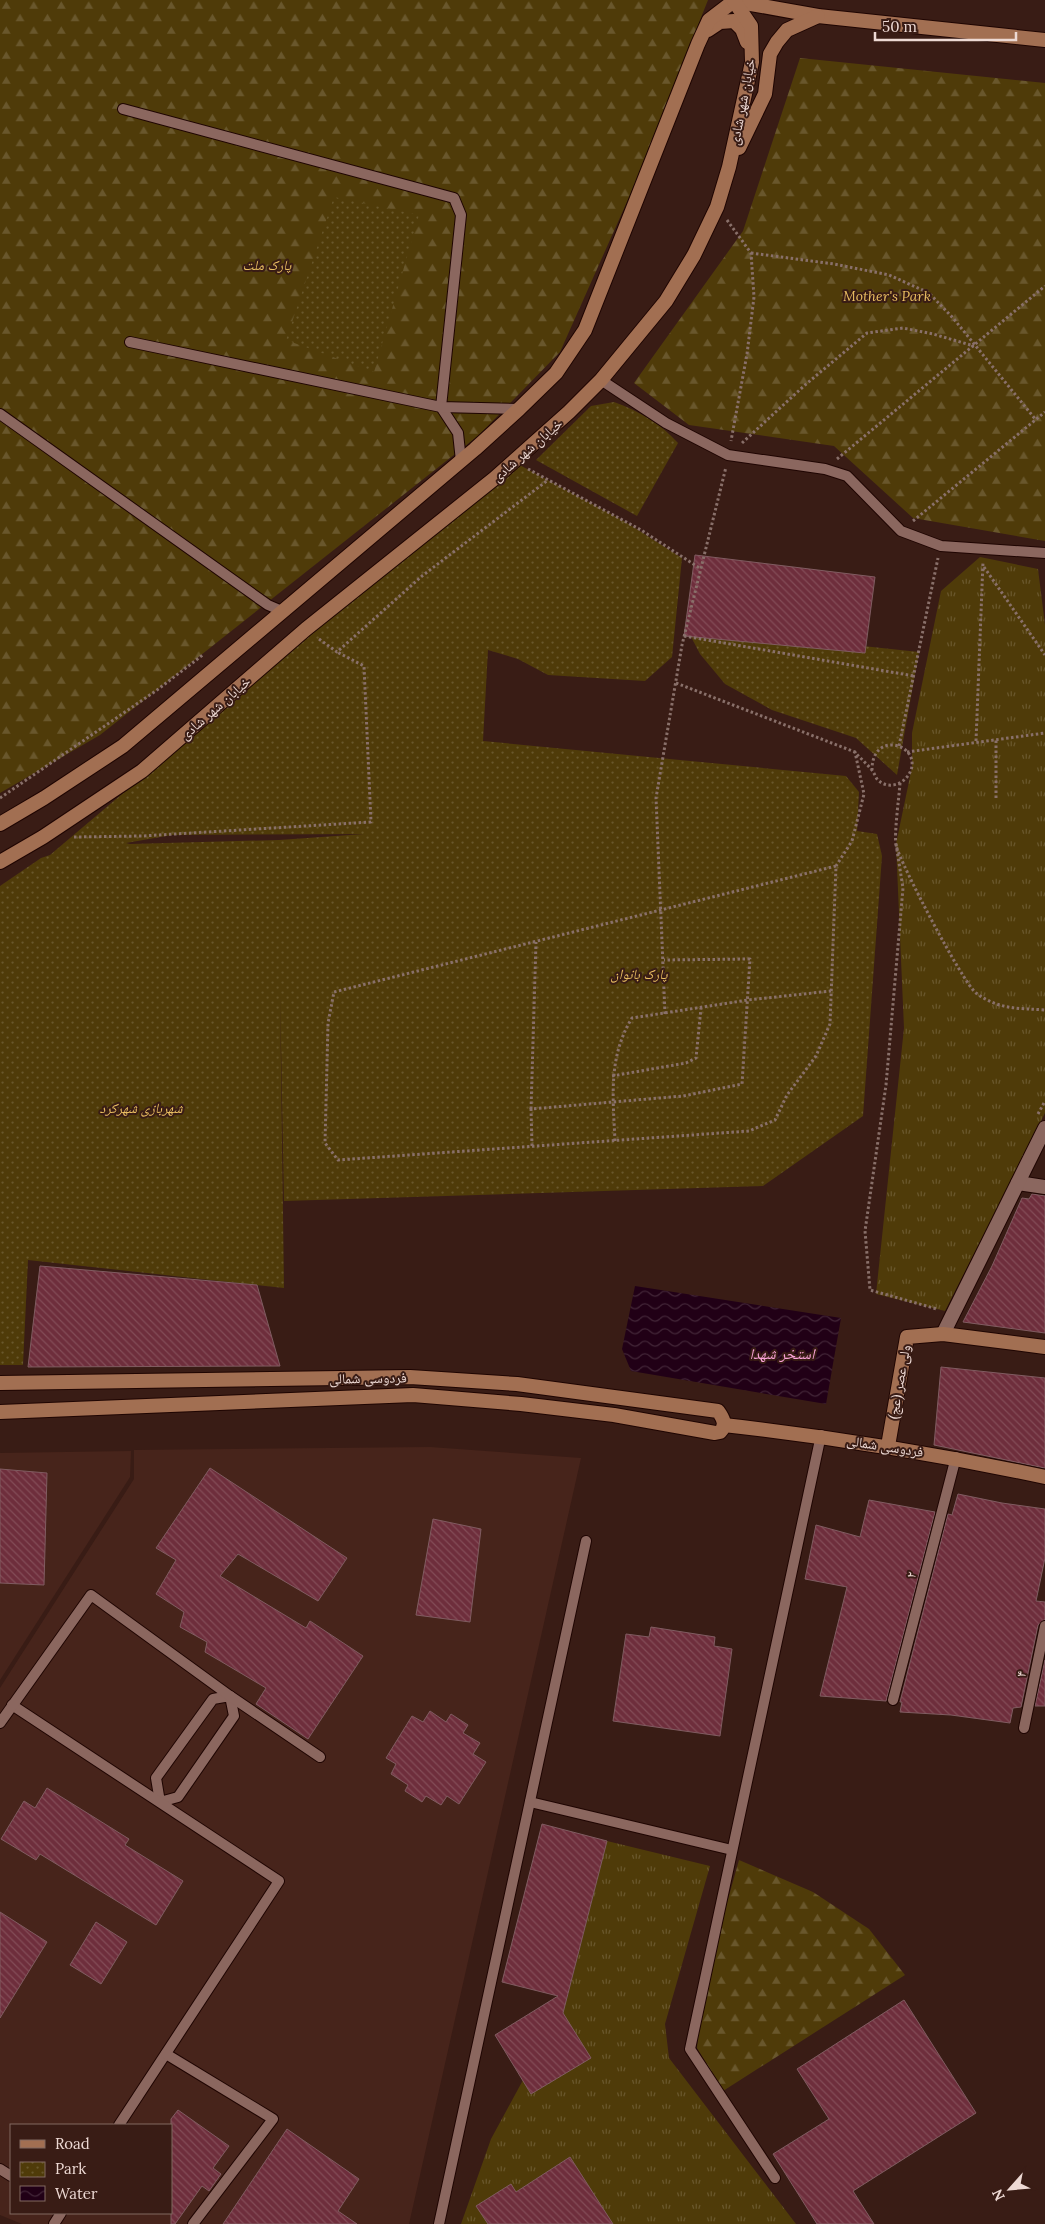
<svg xmlns="http://www.w3.org/2000/svg" width="1045" height="2224" font-family="Lora,'Noto Naskh Arabic',serif">
	<defs>
		<pattern id="grass-tufts" width="24" height="20" patternUnits="userSpaceOnUse" patternTransform="scale(1.25)"><rect width="24" height="20" fill="#4f3b09"/><path d="M3 7l-1-3M5 7V3M7 7l1-3M15 17l-1-3M17 17v-4M19 17l1-3" fill="none" stroke="#69572c"/></pattern>
		<pattern id="forest-firs" width="22" height="20" patternUnits="userSpaceOnUse" patternTransform="scale(1.25)"><rect width="22" height="20" fill="#4f3b09"/><path d="M5 1l3.5 6h-7zM16 11l3.5 6h-7z" fill="#69572c"/></pattern>
		<pattern id="park-dots" width="8" height="8" patternUnits="userSpaceOnUse" patternTransform="scale(1.25)"><rect width="8" height="8" fill="#4f3b09"/><path d="M2 2h.1M6 6h.1" fill="none" stroke="#69572c" stroke-width="1.8" stroke-linecap="round"/></pattern>
		<pattern id="water-waves" width="16" height="10" patternUnits="userSpaceOnUse" patternTransform="scale(1.25)"><rect width="16" height="10" fill="#210016"/><path d="M0 5q4-4 8 0t8 0" fill="none" stroke="#422537"/></pattern>
		<pattern id="building-back-hatch" width="6" height="6" patternUnits="userSpaceOnUse" patternTransform="scale(1.25)"><rect width="6" height="6" fill="#6e2e3c"/><path d="M-1 5l2 2M0 0l6 6M5-1l2 2" fill="none" stroke="#834c57"/></pattern>
	</defs>
	<rect width="100%" height="100%" fill="#391c15"/>
	<g fill="#47241b" fill-rule="evenodd">
		<path d="M430,1447L581,1458L409,2224H22L0,2215V1688L134,1479V1450ZM11,2125H171V2213H11Z"/>
		<polygon points="131,1451 130,1477 0,1680 0,1453"/>
	</g>
	<g fill="url(#grass-tufts)">
		<polygon points="980,557 1038,569 1045,625 1045,1113 945,1311 876,1294 904,1028 896,844 912,767 912,733 941,591"/>
		<polygon points="607,1841 710,1866 665,2024 669,2058 796,2224 461,2224 491,2139 567,1999"/>
	</g>
	<g fill="url(#forest-firs)">
		<polygon points="0,0 708,0 630,195 560,352 479,435 100,735 0,793"/>
		<polygon points="800,58 1045,83 1045,541 913,518 834,446 689,425 634,383 743,231"/>
		<polygon points="739,1860 813,1892 869,1929 905,1975 723,2091 697,2048 702,1992"/>
	</g>
	<g fill="url(#park-dots)" fill-rule="evenodd">
		<polygon points="334,197 419,215 374,372 286,340"/>
		<path d="M614,402C639,411 661,424 678,443L637,516L536,460L591,406Z"/>
		<path d="M514,462L624,521L682,558L672,657L645,681L548,675L518,659L488,650L483,741L846,776L859,792L857,831L877,834L882,856L863,1116L763,1186L284,1201L280,993L284,1288L28,1260L23,1365H0V886L41,858L50,855ZM364,834L279,840L130,844L126,843L172,835Z"/>
		<polygon points="686,627 919,652 897,775 856,738 772,710 725,684 700,654"/>
	</g>
	<polygon fill="url(#water-waves)" points="635,1286 841,1318 826,1404 631,1371 622,1349"/>
	<g fill="url(#building-back-hatch)" stroke="#805c61">
		<polygon points="695,555 875,577 865,653 684,636"/>
		<polygon points="1032,1194 1045,1196 1045,1333 963,1322 992,1266 1022,1198 1029,1199"/>
		<polygon points="40,1266 257,1285 280,1366 28,1367"/>
		<polygon points="941,1367 1045,1378 1045,1468 934,1445"/>
		<polygon points="210,1468 347,1558 318,1601 238,1554 220,1576 306,1628 310,1621 363,1656 308,1739 256,1704 266,1688 205,1652 207,1642 180,1627 184,1612 156,1594 176,1560 156,1548"/>
		<polygon points="0,1469 47,1473 44,1585 0,1583"/>
		<polygon points="958,1494 1002,1503 1045,1509 1045,1558 1036,1601 1045,1602 1045,1619 1038,1625 1021,1707 1013,1708 1010,1723 951,1715 900,1712 902,1702 900,1702 948,1514 952,1515"/>
		<polygon points="869,1500 935,1512 886,1701 820,1696 847,1587 805,1579 816,1525 860,1537"/>
		<polygon points="433,1519 481,1529 470,1622 416,1615"/>
		<polygon points="651,1627 715,1637 714,1646 732,1649 720,1736 613,1721 626,1634 649,1637"/>
		<polygon points="1045,1660 1045,1706 1035,1706"/>
		<polygon points="430,1711 446,1722 451,1714 468,1725 463,1733 480,1743 473,1754 486,1762 459,1804 447,1796 441,1805 426,1796 422,1802 405,1791 408,1785 391,1774 396,1764 386,1758 412,1716 423,1722"/>
		<polygon points="47,1788 129,1839 125,1845 183,1881 156,1925 40,1854 36,1860 1,1839 24,1801 35,1808"/>
		<polygon points="542,1824 607,1841 563,2013 591,2058 531,2094 495,2035 558,1996 502,1982"/>
		<polygon points="0,1912 47,1942 0,2018"/>
		<polygon points="96,1922 127,1942 101,1984 70,1965"/>
		<polygon points="904,2000 976,2113 853,2191 874,2224 817,2224 773,2154 829,2119 797,2069"/>
		<polygon points="178,2110 229,2146 213,2168 221,2174 209,2191 202,2186 175,2224 171,2224 171,2119"/>
		<polygon points="287,2129 359,2179 338,2211 357,2224 223,2224"/>
		<polygon points="570,2157 613,2224 488,2224 476,2206 511,2184 516,2192"/>
	</g>
	<g fill="none" stroke-linecap="round" stroke-linejoin="round">
		<defs>
			<g id="service">
				<polyline points="123,109 454,198 461,215 441,407 458,433 461,461"/>
				<polyline points="130,342 441,407 519,409"/>
				<polyline points="601,380 666,423 728,455 825,469 847,476 901,531 941,546 1045,553"/>
				<polyline points="0,414 268,605 282,611"/>
				<polygon points="230,1696 234,1716 178,1797 160,1802 156,1778 213,1699"/>
				<polyline points="893,1700 956,1457"/>
				<polyline points="12,1705 279,1881 119,2125"/>
				<polyline points="0,1723 91,1595 230,1696 320,1757"/>
				<polyline points="1024,1728 1045,1626"/>
				<polyline points="530,1802 732,1850"/>
				<polyline points="166,2054 273,2119 193,2224"/>
				<polyline points="0,2169 11,2176"/>
				<polyline points="775,2178 690,2049 821,1435"/>
				<polyline points="54,2224 61,2213"/>
				<polyline points="439,2224 586,1541"/>
			</g>
			<g id="minor">
				<polyline points="1018,1183 1045,1187"/>
				<polyline points="943,1334 1045,1128"/>
			</g>
			<g id="secondary">
				<polyline points="734,1 818,16 1045,40"/>
				<polyline points="708,30 720,22 734,21 742,29 747,42"/>
				<polyline points="739,148 765,94 770,54 777,42 787,30 818,16"/>
				<polyline points="0,824 44,798 123,746 475,449 519,409 556,373 585,330 698,44 709,20 734,1"/>
				<polyline points="0,862 43,837 142,771 306,629 495,478 569,412 601,380 666,301 694,255 717,207 729,167 752,62 751,26 734,1"/>
				<path d="M0,1383L410,1377L517,1384L718,1411C723,1418 727,1425 720,1432L715,1433L614,1415L521,1404L413,1395L0,1412"/>
				<path d="M724,1425C832,1437 938,1454 1045,1477"/>
				<polyline points="888,1446 907,1337 943,1334 1045,1347"/>
			</g>
		</defs>
		<use href="#service" stroke="#1f0502" stroke-width="12"/>
		<use href="#minor" stroke="#1f0502" stroke-width="16"/>
		<use href="#secondary" stroke="#1f0502" stroke-width="16"/>
		<g stroke="#89706a" stroke-width="3" stroke-dasharray="2.5 2.5" stroke-linecap="butt">
			<polyline points="727,220 751,253 754,297 747,354 731,441"/>
			<polyline points="751,253 834,264 889,275 929,293 953,318 1036,420"/>
			<polyline points="742,443 805,385 867,333 903,328 933,334 974,346"/>
			<polyline points="837,459 1045,286"/>
			<polyline points="528,469 641,530 701,569"/>
			<polyline points="913,521 1045,412"/>
			<polyline points="984,567 1045,655"/>
			<polyline points="684,636 914,676"/>
			<polyline points="319,639 337,652 422,576 548,480"/>
			<path d="M676,683L855,752C860,758 866,763 871,769C874,772 875,776 877,779C888,791 906,784 911,770C920,744 872,730 872,770"/>
			<polyline points="976,741 983,562"/>
			<polyline points="899,746 938,558"/>
			<polyline points="907,752 1045,733"/>
			<path d="M900,783C899,798 894,833 896,845C900,863 963,983 976,993C999,1010 1018,1008 1045,1010"/>
			<polyline points="0,798 157,690 204,654"/>
			<polyline points="996,798 996,738"/>
			<polyline points="74,837 142,836 371,822 364,666 337,652"/>
			<polyline points="896,844 903,888 886,1085 865,1231 870,1290 937,1309"/>
			<polyline points="836,866 334,992 328,1023 325,1143 338,1160 749,1131 775,1120 787,1095 816,1056 830,1024 836,866 852,841 864,794 855,752"/>
			<polyline points="665,1014 656,798 682,645 726,467"/>
			<polyline points="612,1076 686,1063 696,1058 701,1008"/>
			<polyline points="531,1109 536,942"/>
			<polyline points="1038,1114 1045,1101"/>
			<path d="M615,1141C613,1097 608,1057 632,1018L748,1000L831,991"/>
			<polyline points="532,1146 531,1109 683,1096 742,1084 750,959 664,960"/>
		</g>
		<use href="#service" stroke="#8b675f" stroke-width="10"/>
		<use href="#minor" stroke="#8b675f" stroke-width="14"/>
		<use href="#secondary" stroke="#a26f52" stroke-width="14"/>
	</g>
	<g text-anchor="middle" dominant-baseline="central" stroke-width="4" stroke-linejoin="round" paint-order="stroke">
		<g font-size="14" fill="#edd9d4" stroke="#391c15">
			<text transform="translate(742 102) rotate(-79)">خیابان شهر شادی</text>
			<text transform="translate(527 450) rotate(-41)">خیابان شهر شادی</text>
			<text transform="translate(215 708) rotate(-41)">خیابان شهر شادی</text>
			<text transform="translate(368 1378) rotate(-1)">فردوسی شمالی</text>
			<text transform="translate(899 1382) rotate(-80)">ولی عصر (عج)</text>
			<text transform="translate(885 1446) rotate(9)">فردوسی شمالی</text>
			<text transform="translate(911 1575) rotate(-75)">۲</text>
			<text transform="translate(1021 1674) rotate(-79)">۴</text>
		</g>
		<g font-size="14" font-style="italic" fill="#eabf62" stroke="#391c15">
			<text x="267" y="265">پارک ملت</text>
			<text x="887" y="296">Mother's Park</text>
			<text x="639" y="974">پارک بانوان</text>
			<text x="141" y="1108">شهربازی شهرکرد</text>
		</g>
		<g font-size="15" font-style="italic" fill="#faa3d7" stroke="#391c15">
			<text x="782" y="1353">استخر شهدا</text>
		</g>
	</g>
	<rect x="10" y="2124" width="162" height="90" fill="#391c15" stroke="#816861"/>
	<rect x="20" y="2140" width="25" height="8" fill="#a26f52" stroke="#816861"/>
	<text x="55" y="2149" font-size="15" fill="#edd9d4">Road</text>
	<rect x="20" y="2162" width="25" height="15" fill="url(#park-dots)" stroke="#816861"/>
	<text x="55" y="2174" font-size="15" fill="#edd9d4">Park</text>
	<rect x="20" y="2186" width="25" height="15" fill="url(#water-waves)" stroke="#816861"/>
	<text x="55" y="2199" font-size="15" fill="#edd9d4">Water</text>
	<g transform="translate(1010 2189) rotate(243)" stroke="#391c15" stroke-width="4" paint-order="stroke">
	<path d="M0-4L9 19L0 12L-9 19Z" fill="#edd9d4"/>
	<text y="-8" font-size="14" font-weight="bold" text-anchor="middle" fill="#edd9d4">N</text>
	</g>
	<path d="M875 32v8h141v-8" fill="none" stroke="#edd9d4" stroke-width="2.5"/>
	<text x="882" y="32" font-size="15" fill="#edd9d4" stroke="#391c15" stroke-width="4" paint-order="stroke">50 m</text>
</svg>
